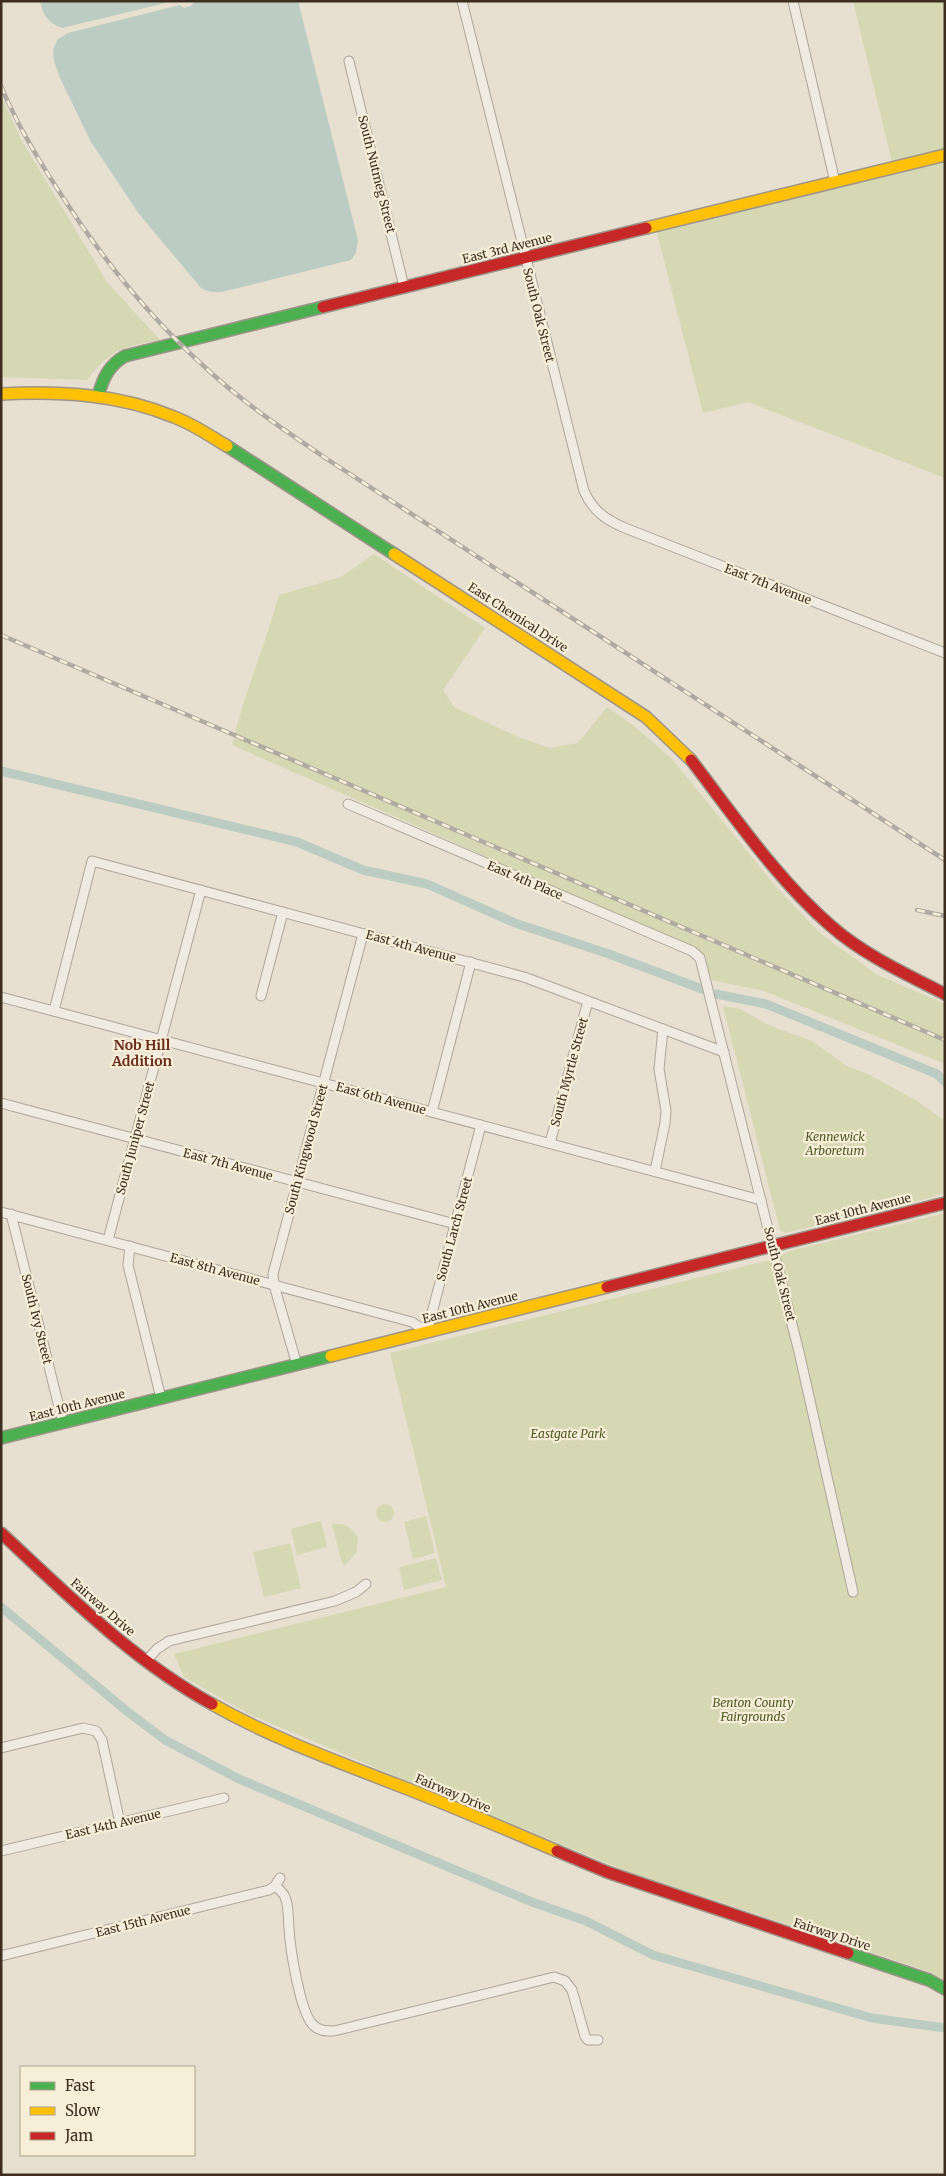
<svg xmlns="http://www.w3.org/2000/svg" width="946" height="2176" font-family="Merriweather,serif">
	<rect width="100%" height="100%" fill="#e7e0d1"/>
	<g fill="#d6d7b3">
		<polygon points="853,1 945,1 945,150 892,162"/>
		<path d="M1,96L22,141L107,282L160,340C122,347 111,349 87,380L1,377Z"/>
		<polygon points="945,162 945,478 748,402 703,413 657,233"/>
		<path d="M374,554L485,628L443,690L454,707L516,736L550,748L578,743L607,707L633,725L672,759L777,888L822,935L876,974L945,1004V1064L764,991L712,980L704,959L694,948L232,745C244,694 265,646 279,595L341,577Z"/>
		<polygon points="723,1006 740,1009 768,1025 812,1041 847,1066 870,1075 917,1101 945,1121 945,1192 933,1197 785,1233 780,1230"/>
		<polygon points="945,1213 945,1981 930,1972 624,1870 421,1787 249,1714 184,1677 174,1654 446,1587 390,1353 766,1261 790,1251"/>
		<circle cx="385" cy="1513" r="9"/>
		<polygon points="426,1516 435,1553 413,1559 404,1522"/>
		<polygon points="321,1521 327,1547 297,1555 291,1529"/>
		<path d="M332,1524C344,1523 353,1527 358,1538L356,1553L345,1565L342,1563Z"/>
		<polygon points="290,1543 301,1588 264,1597 253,1552"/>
		<polygon points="436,1558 442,1580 404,1590 399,1567"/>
	</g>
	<g fill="#bcccc2">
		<path d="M40,1H174L62,28C48,23 43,15 40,1Z"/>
		<path d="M195,1H298L358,240L356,253L351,260L222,292C213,293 208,292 201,288L139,214L91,142L59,76L54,60L53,51L57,40L68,33L180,5L184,8L191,6Z"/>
	</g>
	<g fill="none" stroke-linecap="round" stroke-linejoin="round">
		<g stroke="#bcccc2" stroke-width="9">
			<polyline points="1,771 297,842 363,870 427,884 515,923 609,954 702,989"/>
			<polyline points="716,994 766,1004 937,1074 945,1082"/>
			<polyline points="1,1607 128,1712 165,1740 239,1779 532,1902 586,1921 653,1955 872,2018 945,2028"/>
		</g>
		<defs>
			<g id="street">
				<path d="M462,1L584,491C593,511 606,520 625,528L945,653"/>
				<polyline points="793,1 835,182"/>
				<polyline points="349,61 404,287"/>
				<polyline points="348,804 692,951 700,958 799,1352 853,1592"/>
				<polyline points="261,996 283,912"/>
				<polyline points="1,997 761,1200"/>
				<polyline points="54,1011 92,861 524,977 724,1052"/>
				<polyline points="1,1103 455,1224"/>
				<polyline points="432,1112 471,962"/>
				<polyline points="550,1143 588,1001"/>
				<polyline points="655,1171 665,1123 666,1111 659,1069 663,1029"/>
				<polyline points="1,1212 412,1322 427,1332 481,1125"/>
				<polyline points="11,1214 63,1423"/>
				<polyline points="108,1240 201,890"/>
				<polyline points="130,1246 128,1265 161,1398"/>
				<polyline points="297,1365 274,1285 273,1274 363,934"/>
				<polyline points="146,1661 157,1649 169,1641 335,1601 356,1592 366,1584"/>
				<polyline points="1,1748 83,1728 96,1731 102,1740 120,1823"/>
				<polyline points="1,1851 224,1798"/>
				<path d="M275,1886C279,1889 283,1892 285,1897C289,1906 288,1918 289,1928C290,1948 300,2012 313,2025C319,2031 326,2031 334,2031L554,1977L565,1981L572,1990L585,2036L588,2040H598"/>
				<polyline points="1,1956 269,1890 275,1886 280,1878"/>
			</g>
			<g id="fast">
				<path d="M98,396C103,378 109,365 125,356L323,307"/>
				<polyline points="227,446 394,554"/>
				<polyline points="1,1438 331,1356"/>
				<polyline points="848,1953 929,1980 945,1989"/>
			</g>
			<g id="slow">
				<polyline points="646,228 945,155"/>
				<path d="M1,394C60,391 119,394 174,417C193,424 210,436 227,446"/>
				<polyline points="394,554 646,717 691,760"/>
				<polyline points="331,1356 607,1287"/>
				<path d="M212,1704C270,1737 333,1760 395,1784C450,1805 503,1828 557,1851"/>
			</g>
			<g id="jam">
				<polyline points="323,307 646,228"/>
				<path d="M691,760C735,817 776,878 831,926C864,955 906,974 945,994"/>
				<polyline points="607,1287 945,1203"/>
				<path d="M1,1533C67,1594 132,1660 212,1704"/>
				<polyline points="557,1851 607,1872 848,1953"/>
			</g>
		</defs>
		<use href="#street" stroke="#ada599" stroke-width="11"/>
		<use href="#fast" stroke="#9c958a" stroke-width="14"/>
		<use href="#slow" stroke="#9c958a" stroke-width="14"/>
		<use href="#jam" stroke="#9c958a" stroke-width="14"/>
		<use href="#street" stroke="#efebe3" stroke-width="9"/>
		<use href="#fast" stroke="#4caf50" stroke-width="11"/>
		<use href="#slow" stroke="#ffc107" stroke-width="11"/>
		<use href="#jam" stroke="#c62828" stroke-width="11"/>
		<defs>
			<g id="rail">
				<path d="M1,86C17,125 39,161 62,196C103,260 151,319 208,370C246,405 290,434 333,463L945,860"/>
				<polyline points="1,635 945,1040"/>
				<polyline points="917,910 945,916"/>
			</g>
		</defs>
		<use href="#rail" stroke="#afaaa2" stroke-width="4.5"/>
		<use href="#rail" stroke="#f7eed8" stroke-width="2.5" stroke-dasharray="8" stroke-linecap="butt"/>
	</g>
	<g text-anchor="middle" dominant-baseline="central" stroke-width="4.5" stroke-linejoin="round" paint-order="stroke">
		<g font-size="12" fill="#3d2e20" stroke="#f7eed8">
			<text transform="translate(377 174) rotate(76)">South Nutmeg Street</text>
			<text transform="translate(507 248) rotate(-14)">East 3rd Avenue</text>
			<text transform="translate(539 315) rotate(76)">South Oak Street</text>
			<text transform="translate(768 584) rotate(21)">East 7th Avenue</text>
			<text transform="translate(518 617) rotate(33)">East Chemical Drive</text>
			<text transform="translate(525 880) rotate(23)">East 4th Place</text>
			<text transform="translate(411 946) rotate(15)">East 4th Avenue</text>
			<text transform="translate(569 1072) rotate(-75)">South Myrtle Street</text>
			<text transform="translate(381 1098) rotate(15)">East 6th Avenue</text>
			<text transform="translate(135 1138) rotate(-75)">South Juniper Street</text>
			<text transform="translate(306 1149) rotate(-75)">South Kingwood Street</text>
			<text transform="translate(228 1164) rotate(15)">East 7th Avenue</text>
			<text transform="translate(863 1209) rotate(-14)">East 10th Avenue</text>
			<text transform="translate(454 1229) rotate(-75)">South Larch Street</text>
			<text transform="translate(215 1269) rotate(15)">East 8th Avenue</text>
			<text transform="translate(780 1274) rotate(76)">South Oak Street</text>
			<text transform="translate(470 1307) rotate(-14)">East 10th Avenue</text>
			<text transform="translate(37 1319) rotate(76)">South Ivy Street</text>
			<text transform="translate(77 1405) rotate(-14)">East 10th Avenue</text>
			<text transform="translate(103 1607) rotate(41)">Fairway Drive</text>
			<text transform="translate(453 1793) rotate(23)">Fairway Drive</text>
			<text transform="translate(113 1824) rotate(-13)">East 14th Avenue</text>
			<text transform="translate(143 1921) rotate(-14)">East 15th Avenue</text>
			<text transform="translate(832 1934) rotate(18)">Fairway Drive</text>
		</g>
		<g font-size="12" font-style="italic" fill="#4d5a26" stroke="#f7eed8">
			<text x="835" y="1136">Kennewick<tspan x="835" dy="14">Arboretum</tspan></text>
			<text x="568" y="1433">Eastgate Park</text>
			<text x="753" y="1702">Benton County<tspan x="753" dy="14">Fairgrounds</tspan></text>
		</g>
		<g font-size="14" font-weight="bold" fill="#6b2e1e" stroke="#f7eed8">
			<text x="142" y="1045">Nob Hill<tspan x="142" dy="16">Addition</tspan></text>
		</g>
	</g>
	<rect width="946" height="2176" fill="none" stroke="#3d2e20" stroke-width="5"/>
	<rect x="20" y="2066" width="175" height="90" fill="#f7eed8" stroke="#ada18e"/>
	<rect x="30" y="2082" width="25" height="8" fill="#4caf50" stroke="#ada18e"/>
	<text x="65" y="2091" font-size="15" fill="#3d2e20">Fast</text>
	<rect x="30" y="2107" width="25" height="8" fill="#ffc107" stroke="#ada18e"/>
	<text x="65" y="2116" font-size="15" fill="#3d2e20">Slow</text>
	<rect x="30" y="2132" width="25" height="8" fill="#c62828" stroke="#ada18e"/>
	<text x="65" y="2141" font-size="15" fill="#3d2e20">Jam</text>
</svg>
